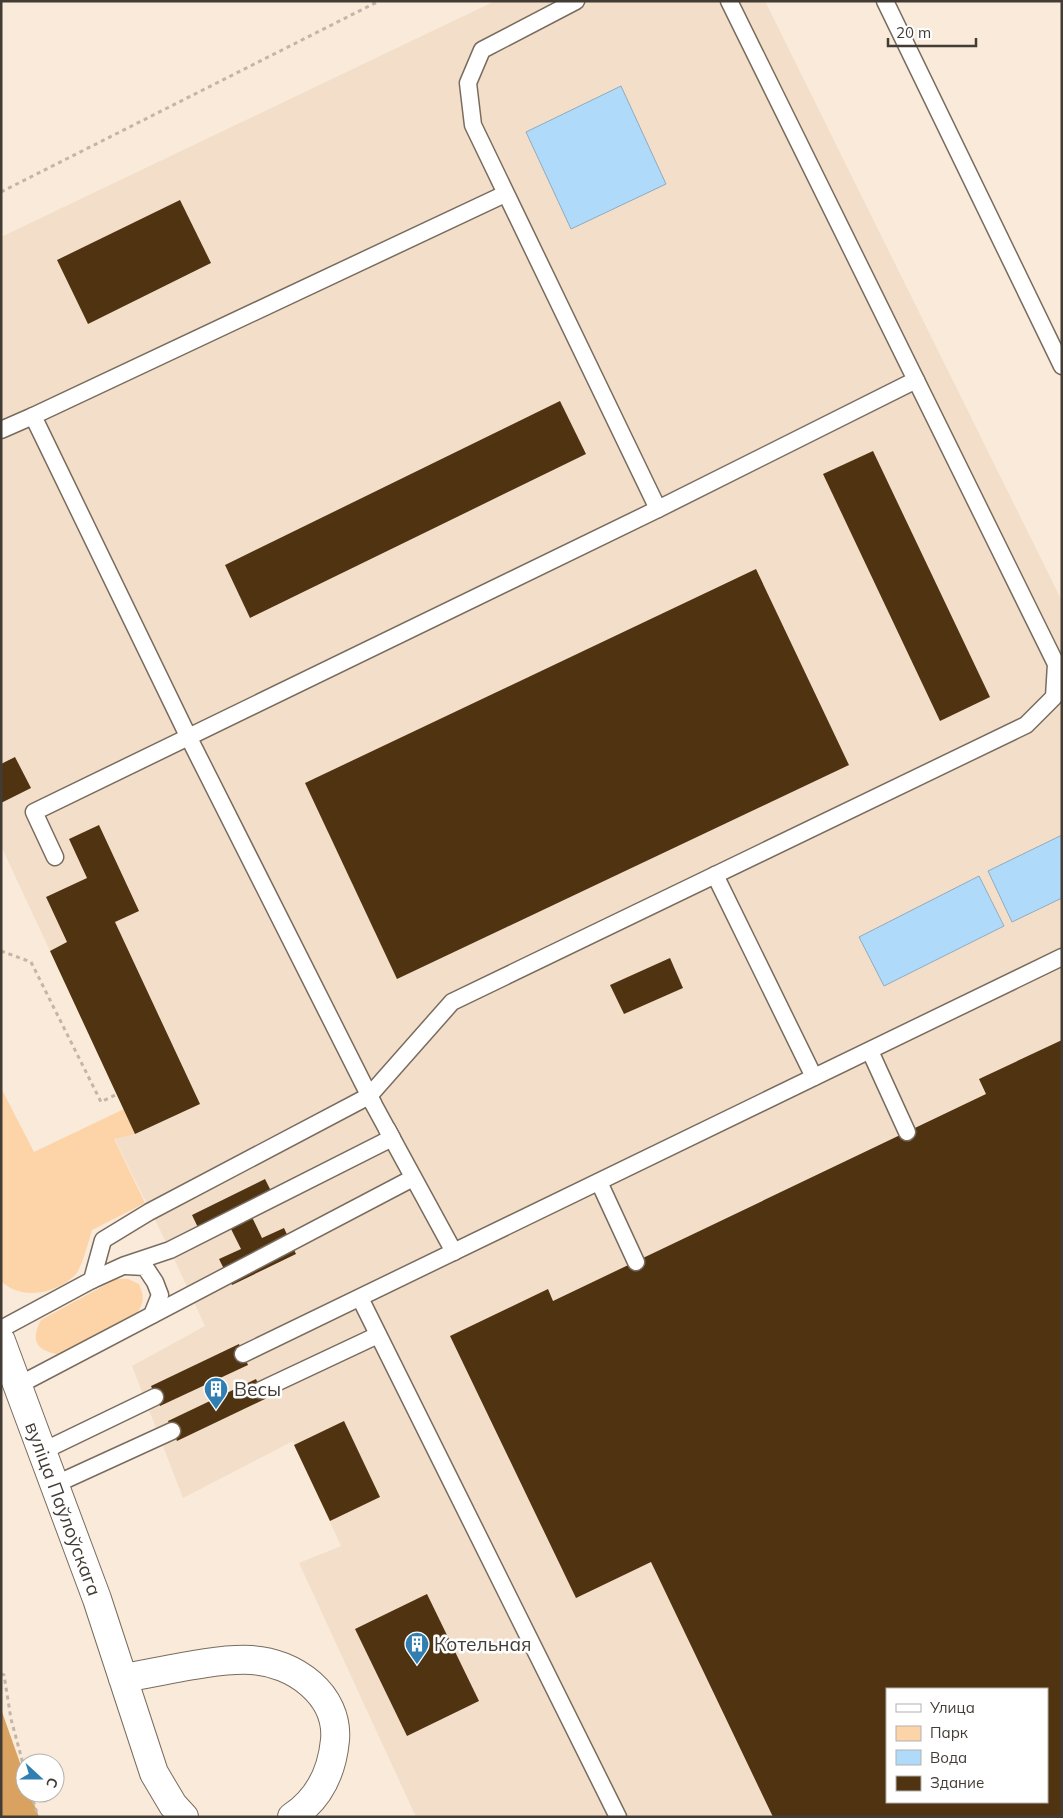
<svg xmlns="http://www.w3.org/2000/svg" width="1063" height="1818" font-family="Mulish,sans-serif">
	<rect width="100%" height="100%" fill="#f9eada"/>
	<path fill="#f3dfc9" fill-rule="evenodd" d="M495,1H765L1062,601V1817H416L299,1563L341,1546L293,1441L183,1498L132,1366L205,1326L170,1250L114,1138L135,1133L1,846V237ZM887,1689H1047V1802H887Z"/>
	<g fill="#fcd4a7">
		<path d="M1,1088L34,1152L124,1109L135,1134L114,1139L145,1203L92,1230C89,1240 82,1267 76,1274C57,1294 21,1301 1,1281Z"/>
		<path d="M116,1279H128L139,1284C145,1298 144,1303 135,1316L62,1355C38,1352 29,1342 41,1320Z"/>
	</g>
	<polygon fill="#d9a261" points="1,1709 25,1777 25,1793 30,1793 39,1817 1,1817"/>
	<g fill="#b0dafa" stroke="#8fabbf">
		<polygon points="621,86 666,184 571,229 526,132"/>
		<polygon points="1062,835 1062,898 1012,922 988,871"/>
		<polygon points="979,876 1004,926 884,986 859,937"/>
	</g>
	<g fill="#503411" fill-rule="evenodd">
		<polygon points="180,200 211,263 88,324 57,260"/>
		<polygon points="560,401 586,454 250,618 225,565"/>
		<polygon points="873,451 990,697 940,721 823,474"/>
		<polygon points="756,569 849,765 397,979 305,783"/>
		<polygon points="15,757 31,788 1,803 1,764"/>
		<polygon points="99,825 139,911 115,922 200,1104 135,1134 50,951 67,942 46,897 87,878 69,839"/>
		<polygon points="670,958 683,988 624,1014 610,985"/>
		<path d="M1062,1040V1817H773L651,1562L576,1598L450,1336L548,1289L553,1301L986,1094L979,1079ZM887,1689H1047V1802H887Z"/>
		<polygon points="265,1179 277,1203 251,1215 262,1238 284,1228 296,1254 232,1285 219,1259 241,1249 229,1225 203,1238 192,1215"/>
		<polygon points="239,1344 248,1365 160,1406 151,1386"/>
		<polygon points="256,1379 265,1399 177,1441 168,1421"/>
		<polygon points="344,1421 380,1497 330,1521 294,1445"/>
		<polygon points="427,1594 479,1701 407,1736 355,1629"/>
	</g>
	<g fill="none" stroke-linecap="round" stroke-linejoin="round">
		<defs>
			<g id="lane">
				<polyline points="576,1 482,50 468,83 473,125 658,509 916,380"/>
				<polyline points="885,1 1062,366"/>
				<polyline points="1,430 33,416"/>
				<polyline points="55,857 34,812 658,509"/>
				<polyline points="715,875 814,1077"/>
				<polyline points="870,1051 907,1132"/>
				<polyline points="373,1103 189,738 33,416 505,194"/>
				<polyline points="599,1182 636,1262"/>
				<polyline points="454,1252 369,1096 452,1002 1026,725 1054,697 1056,664 729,1"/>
				<polyline points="126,1266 145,1267 155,1282 160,1295 152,1315"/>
				<polyline points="92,1280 125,1265 170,1250 392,1138 387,1129"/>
				<polyline points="360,1298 618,1817"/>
				<polyline points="1,1329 92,1280 103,1240 149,1212 369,1096"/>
				<polyline points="243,1354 1062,957"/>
				<polyline points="17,1386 413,1178"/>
				<polyline points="261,1390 378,1335"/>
				<polyline points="41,1452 155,1397"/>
				<polyline points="54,1485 172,1431"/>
			</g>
			<g id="secondary">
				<path id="s1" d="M1,1341L97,1599L154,1773L173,1805L184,1817"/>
				<path d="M123,1678C160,1672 215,1658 251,1660C294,1662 339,1695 335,1740C332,1772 319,1799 292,1817"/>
			</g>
		</defs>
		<use href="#lane" stroke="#796c5e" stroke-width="19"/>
		<use href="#secondary" stroke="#796c5e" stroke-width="30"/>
		<g stroke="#c2b6a8" stroke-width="3" stroke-dasharray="4 4" stroke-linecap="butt">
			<polyline points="1,192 379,1"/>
			<polyline points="1,951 31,962 101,1102 117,1094"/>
			<polyline points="1,1674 4,1675 11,1719 25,1771"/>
			<polyline points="31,1793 38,1817"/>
		</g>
		<use href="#lane" stroke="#fff" stroke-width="16"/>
		<use href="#secondary" stroke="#fff" stroke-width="28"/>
	</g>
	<defs>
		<symbol id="building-pin" viewBox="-11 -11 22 30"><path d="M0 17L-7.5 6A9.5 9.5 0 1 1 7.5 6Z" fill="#317fb1" stroke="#fff"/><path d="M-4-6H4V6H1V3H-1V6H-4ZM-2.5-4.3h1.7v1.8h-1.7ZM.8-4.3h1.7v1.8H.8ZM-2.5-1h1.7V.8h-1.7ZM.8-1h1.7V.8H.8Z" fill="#fff"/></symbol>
	</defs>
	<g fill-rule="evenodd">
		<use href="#building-pin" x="202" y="1375" width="28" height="38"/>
		<use href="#building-pin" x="403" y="1630" width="28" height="38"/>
	</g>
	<g text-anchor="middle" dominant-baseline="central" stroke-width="5" stroke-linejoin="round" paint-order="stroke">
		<g font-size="19" fill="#423c35" stroke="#fff" text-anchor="start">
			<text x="234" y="1389">Весы</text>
			<text x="434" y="1644">Котельная</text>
		</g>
		<g font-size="19" fill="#423c35" stroke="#fff">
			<text stroke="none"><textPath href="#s1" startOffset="179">вуліца Паўлоўскага</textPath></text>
		</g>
	</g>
	<rect width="1063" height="1818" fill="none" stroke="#423c35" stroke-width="5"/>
	<rect x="886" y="1688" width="162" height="115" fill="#ffffff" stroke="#b3b1ae"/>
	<rect x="896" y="1704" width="25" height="8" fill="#ffffff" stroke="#b3b1ae"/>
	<text x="930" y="1713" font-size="15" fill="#423c35">Улица</text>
	<rect x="896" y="1726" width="25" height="15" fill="#fcd4a7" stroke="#b3b1ae"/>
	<text x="930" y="1738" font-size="15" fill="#423c35">Парк</text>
	<rect x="896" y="1750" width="25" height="15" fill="#b0dafa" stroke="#b3b1ae"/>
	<text x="930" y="1763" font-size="15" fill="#423c35">Вода</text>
	<rect x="896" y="1776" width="25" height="15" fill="#503411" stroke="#b3b1ae"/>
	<text x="930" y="1788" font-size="15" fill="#423c35">Здание</text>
	<g transform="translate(40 1778) rotate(111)"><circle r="24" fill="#ffffff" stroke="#b3b1ae"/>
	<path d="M0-4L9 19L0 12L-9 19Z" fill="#317fb1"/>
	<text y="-8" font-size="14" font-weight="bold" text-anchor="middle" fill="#423c35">С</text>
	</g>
	<path d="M888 38v8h88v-8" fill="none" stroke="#423c35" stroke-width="2.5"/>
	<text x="896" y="38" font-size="15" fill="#423c35" stroke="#ffffff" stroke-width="4" paint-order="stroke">20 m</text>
</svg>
